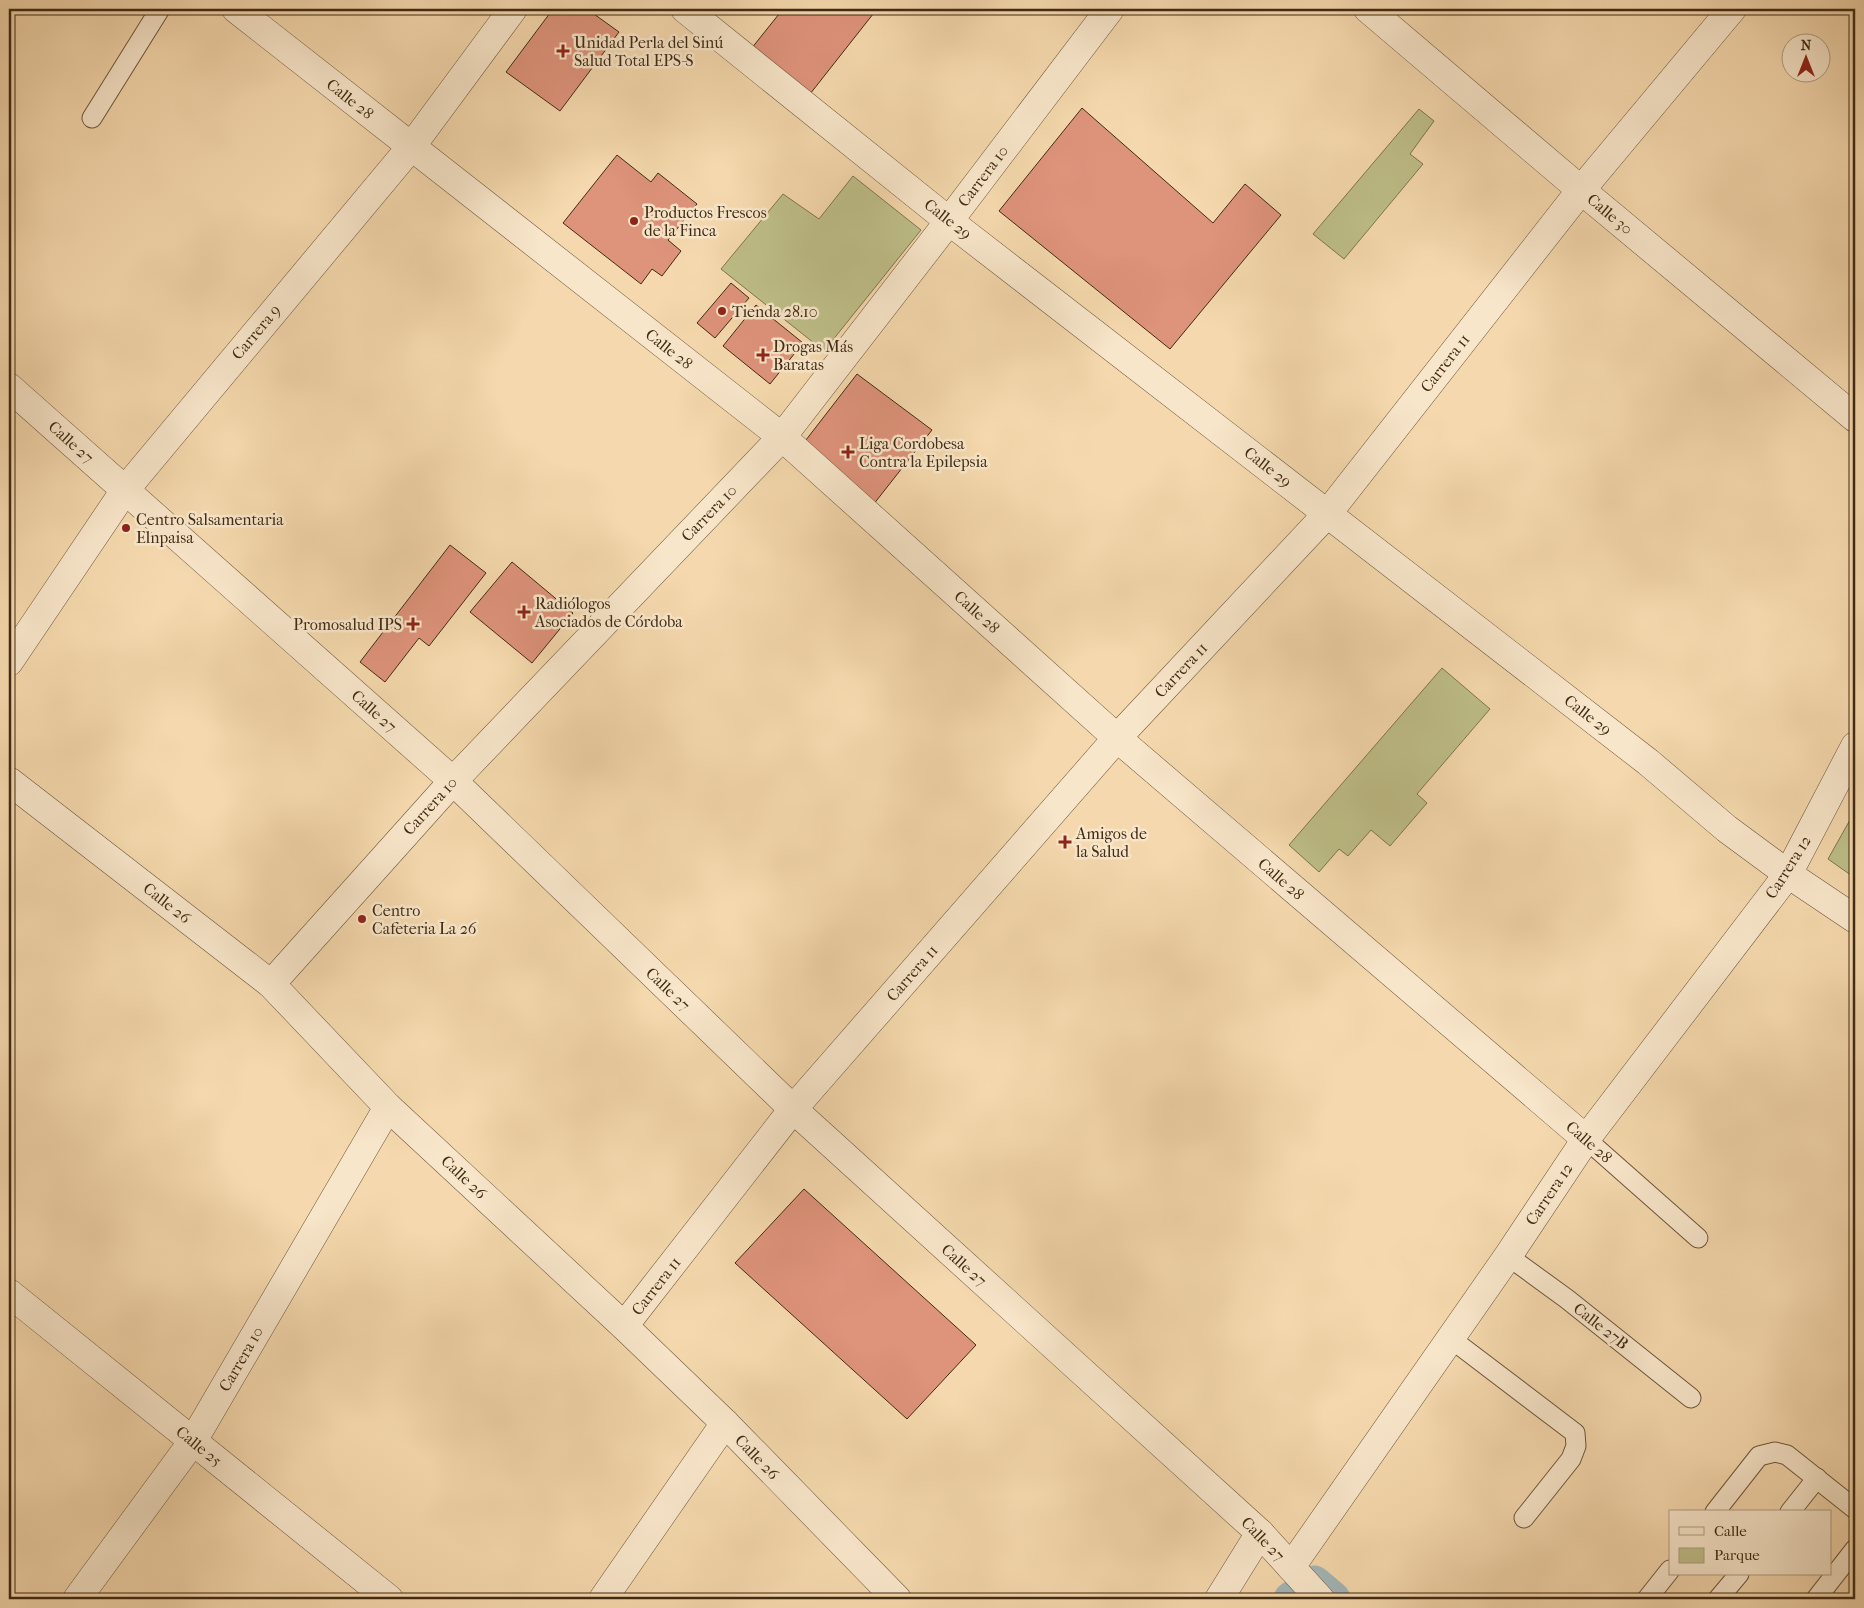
<svg xmlns="http://www.w3.org/2000/svg" width="1864" height="1608" font-family="'IM FELL French Canon',serif">
	<rect width="100%" height="100%" fill="#f5d8ad"/>
	<filter id="stains"><feTurbulence type="fractalNoise" baseFrequency=".004" numOctaves="4"/><feColorMatrix values="0 0 0 0 .2 0 0 0 0 .09 0 0 0 0 .02 0 0 0 .5 -.17"/></filter>
	<radialGradient id="worn" r=".72"><stop offset=".6" stop-color="#630" stop-opacity="0"/><stop offset="1" stop-color="#630" stop-opacity=".3"/></radialGradient>
	<g fill="#bebe88" stroke="#7f744e">
		<polygon points="1419,109 1434,121 1410,154 1423,164 1344,259 1313,234"/>
		<polygon points="853,176 921,230 824,351 721,269 783,194 819,219"/>
		<polygon points="1442,668 1490,709 1417,794 1427,803 1390,846 1371,830 1348,856 1339,849 1319,872 1289,845"/>
		<polygon points="1855,811 1855,878 1828,859"/>
	</g>
	<g fill="none" stroke-linecap="round" stroke-linejoin="round">
		<polyline stroke="#a3b6b7" stroke-width="35" points="1291,1599 1314,1583 1333,1599"/>
	</g>
	<g fill="#de937b" stroke="#402b14">
		<polygon points="553,9 587,9 619,32 560,111 506,72"/>
		<polygon points="783,9 877,9 810,94 751,49"/>
		<polygon points="1082,108 1213,223 1245,184 1281,215 1170,349 999,211"/>
		<polygon points="617,155 651,182 658,173 697,204 668,240 681,251 662,276 652,269 641,284 563,223"/>
		<polygon points="731,283 749,298 715,338 697,323"/>
		<polygon points="756,305 803,343 770,384 723,346"/>
		<polygon points="857,374 932,430 873,505 799,449"/>
		<polygon points="450,545 486,573 429,646 419,638 385,682 360,662"/>
		<polygon points="512,562 573,613 532,663 470,612"/>
		<polygon points="804,1189 976,1345 907,1419 735,1263"/>
	</g>
	<g fill="none" stroke-linecap="round" stroke-linejoin="round">
		<defs>
			<g id="service">
				<polyline points="92,118 160,9"/>
				<polyline points="1586,1139 1698,1238"/>
				<polyline points="1508,1256 1567,1299 1691,1398"/>
				<polyline points="1450,1338 1575,1433 1576,1446 1571,1459 1524,1518"/>
				<polyline points="1715,1512 1759,1456 1775,1452 1787,1455 1855,1509"/>
				<polyline points="1790,1512 1817,1478"/>
				<polyline points="1647,1599 1670,1570"/>
				<polyline points="1718,1599 1739,1574"/>
				<polyline points="1816,1599 1855,1549"/>
			</g>
			<g id="minor">
				<polyline points="236,9 782,437 1117,738 1586,1139"/>
				<polyline points="9,387 453,781 793,1109 1260,1533 1320,1599"/>
				<polyline points="9,662 125,490 411,147 513,9"/>
				<polyline points="9,781 271,984 388,1107 624,1326 725,1423 897,1599"/>
				<polyline points="271,984 453,781 782,437 949,221 1110,9"/>
				<polyline points="9,1293 389,1599"/>
				<polyline points="624,1326 793,1109 1117,738 1328,513 1581,190 1732,9"/>
				<polyline points="1291,1567 1508,1256 1586,1139 1788,874 1855,746"/>
				<polyline points="77,1599 193,1441 388,1107"/>
				<polyline points="603,1599 725,1423"/>
				<polyline points="1219,1599 1260,1533"/>
			</g>
			<g id="tertiary">
				<polyline points="685,9 949,221 1648,762 1727,829 1788,874 1855,919"/>
				<polyline points="1368,9 1581,190 1855,418"/>
			</g>
		</defs>
		<use href="#service" stroke="#6d563a" stroke-width="21"/>
		<use href="#minor" stroke="#6d563a" stroke-width="29"/>
		<use href="#tertiary" stroke="#6d563a" stroke-width="29"/>
		<use href="#service" stroke="#f8e6ca" stroke-width="19"/>
		<use href="#minor" stroke="#f8e6ca" stroke-width="28"/>
		<use href="#tertiary" stroke="#f8e6ca" stroke-width="28"/>
	</g>
	<g fill="#8f2418" stroke="#f8e6ca" stroke-width="2">
		<path d="M560.5 43.5h5v5h5v5h-5v5h-5v-5h-5v-5h5z"/>
		<circle cx="634" cy="221" r="5"/>
		<circle cx="722" cy="311" r="5"/>
		<path d="M760.5 347.5h5v5h5v5h-5v5h-5v-5h-5v-5h5z"/>
		<path d="M845.5 444.5h5v5h5v5h-5v5h-5v-5h-5v-5h5z"/>
		<circle cx="126" cy="528" r="5"/>
		<path d="M521.5 604.5h5v5h5v5h-5v5h-5v-5h-5v-5h5z"/>
		<path d="M410.5 616.5h5v5h5v5h-5v5h-5v-5h-5v-5h5z"/>
		<path d="M1062.5 834.5h5v5h5v5h-5v5h-5v-5h-5v-5h5z"/>
		<circle cx="362" cy="919" r="5"/>
	</g>
	<g text-anchor="middle" dominant-baseline="central" stroke-width="5" stroke-linejoin="round" paint-order="stroke">
		<g font-size="16" fill="#402b14" stroke="#f8e6ca" text-anchor="start">
			<text x="574" y="42">Unidad Perla del Sinú<tspan x="574" dy="18">Salud Total EPS-S</tspan></text>
			<text x="644" y="212">Productos Frescos<tspan x="644" dy="18">de la Finca</tspan></text>
			<text x="732" y="311">Tienda 28.10</text>
			<text x="773" y="346">Drogas Más<tspan x="773" dy="18">Baratas</tspan></text>
			<text x="859" y="443">Liga Cordobesa<tspan x="859" dy="18">Contra la Epilepsia</tspan></text>
			<text x="136" y="519">Centro Salsamentaria<tspan x="136" dy="18">Elnpaisa</tspan></text>
			<text x="535" y="603">Radiólogos<tspan x="535" dy="18">Asociados de Córdoba</tspan></text>
			<text x="402" y="624" text-anchor="end">Promosalud IPS</text>
			<text x="1076" y="833">Amigos de<tspan x="1076" dy="18">la Salud</tspan></text>
			<text x="372" y="910">Centro<tspan x="372" dy="18">Cafeteria La 26</tspan></text>
		</g>
		<g font-size="16" fill="#402b14" stroke="#f8e6ca">
			<text transform="translate(350 99) rotate(38)">Calle 28</text>
			<text transform="translate(983 176) rotate(-53)">Carrera 10</text>
			<text transform="translate(1610 214) rotate(40)">Calle 30</text>
			<text transform="translate(948 219) rotate(38)">Calle 29</text>
			<text transform="translate(256 332) rotate(-50)">Carrera 9</text>
			<text transform="translate(669 349) rotate(38)">Calle 28</text>
			<text transform="translate(1445 363) rotate(-52)">Carrera 11</text>
			<text transform="translate(71 442) rotate(42)">Calle 27</text>
			<text transform="translate(1268 467) rotate(38)">Calle 29</text>
			<text transform="translate(709 513) rotate(-46)">Carrera 10</text>
			<text transform="translate(977 612) rotate(42)">Calle 28</text>
			<text transform="translate(1181 670) rotate(-47)">Carrera 11</text>
			<text transform="translate(374 711) rotate(42)">Calle 27</text>
			<text transform="translate(1588 715) rotate(38)">Calle 29</text>
			<text transform="translate(430 806) rotate(-48)">Carrera 10</text>
			<text transform="translate(1788 867) rotate(-58)">Carrera 12</text>
			<text transform="translate(1281 879) rotate(41)">Calle 28</text>
			<text transform="translate(167 903) rotate(38)">Calle 26</text>
			<text transform="translate(912 973) rotate(-49)">Carrera 11</text>
			<text transform="translate(668 989) rotate(44)">Calle 27</text>
			<text transform="translate(1589 1142) rotate(41)">Calle 28</text>
			<text transform="translate(464 1177) rotate(43)">Calle 26</text>
			<text transform="translate(1549 1194) rotate(-56)">Carrera 12</text>
			<text transform="translate(964 1265) rotate(42)">Calle 27</text>
			<text transform="translate(656 1286) rotate(-52)">Carrera 11</text>
			<text transform="translate(1601 1326) rotate(38)">Calle 27B</text>
			<text transform="translate(241 1359) rotate(-60)">Carrera 10</text>
			<text transform="translate(199 1446) rotate(39)">Calle 25</text>
			<text transform="translate(757 1457) rotate(46)">Calle 26</text>
			<text transform="translate(1263 1539) rotate(46)">Calle 27</text>
		</g>
	</g>
	<rect width="1864" height="1608" fill="none" stroke="#f5d8ad" stroke-width="30"/>
	<rect x="10" y="10" width="1844" height="1588" fill="none" stroke="#402b14" stroke-width="2.5"/>
	<rect x="15" y="15" width="1834" height="1578" fill="none" stroke="#402b14"/>
	<rect x="1669" y="1510" width="162" height="65" fill="#f8e6ca" stroke="#ae9b81"/>
	<rect x="1679" y="1527" width="25" height="8" fill="#f8e6ca" stroke="#ae9b81"/>
	<text x="1714" y="1536" font-size="15" fill="#402b14">Calle</text>
	<rect x="1679" y="1548" width="25" height="15" fill="#bebe88" stroke="#ae9b81"/>
	<text x="1714" y="1560" font-size="15" fill="#402b14">Parque</text>
	<g transform="translate(1806 58)"><circle r="24" fill="#f8e6ca" stroke="#ae9b81"/>
	<path d="M0-4L9 19L0 12L-9 19Z" fill="#8f2418"/>
	<text y="-8" font-size="14" font-weight="bold" text-anchor="middle" fill="#402b14">N</text>
	</g>
	<rect width="100%" height="100%" filter="url(#stains)"/>
	<rect width="100%" height="100%" fill="url(#worn)"/>
</svg>
